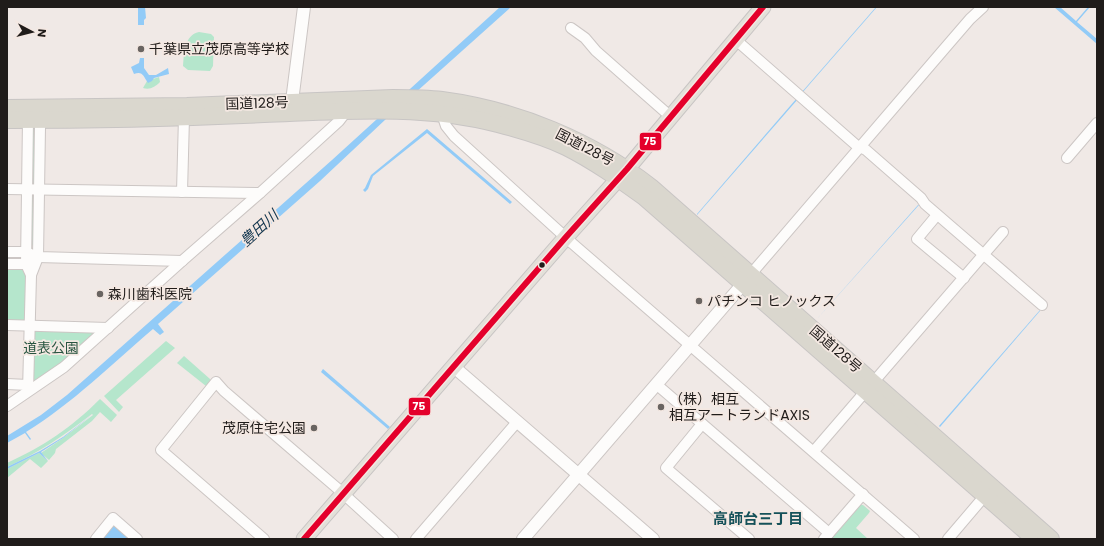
<svg xmlns="http://www.w3.org/2000/svg" width="1104" height="546" font-family="Poppins,'Noto Sans JP',sans-serif">
	<rect width="100%" height="100%" fill="#f0e9e6"/>
	<g fill="#b5e6cc">
		<path d="M199,32L211,34L214,37L213,66L210,71L188,70L183,66C184,54 184,35 199,32Z"/>
		<path d="M159,77L160,82C155,87 150,90 143,88L147,81Z"/>
		<polygon points="33,129 36,130 35,184 32,187 31,130"/>
		<polygon points="32,194 34,195 34,245 31,246"/>
		<polygon points="7,270 23,270 28,276 27,319 23,322 7,322"/>
		<polygon points="37,328 95,330 97,334 63,364 36,383 32,380 33,334"/>
		<polygon points="166,341 175,348 116,400 123,407 119,412 104,396"/>
		<polygon points="184,356 210,379 211,381 206,386 177,363"/>
		<path d="M100,399L117,415L111,422L100,412L92,421L56,449L55,453L49,460L41,453L63,438L93,415L92,414C63,436 40,452 7,467V463C44,446 71,428 100,399Z"/>
		<polygon points="39,453 48,461 41,468 30,459 7,478 7,469"/>
		<polygon points="860,505 863,505 870,511 869,513 856,528 868,539 830,539"/>
	</g>
	<g fill="#92cbf7">
		<polygon points="138,7 145,7 146,18 144,20 144,25 138,25"/>
		<path d="M500,7H511L386,119L320,181L158,324L164,332L160,335L153,329C112,364 73,403 26,432L31,439L30,440L25,433L7,443V436L41,415L67,395L332,160Z"/>
		<polygon points="876,7 877,7 802,93 801,93"/>
		<polygon points="1054,7 1060,7 1076,21 1088,7 1090,7 1077,22 1097,39 1097,44"/>
		<path d="M140,58H144V68L149,75H156L168,68L169,74L154,78L152,81L148,83C143,76 143,71 134,74L131,67L139,63Z"/>
		<polygon points="797,98 798,99 697,215 697,214"/>
		<polygon points="427,129 512,202 510,204 427,133 373,176 368,189 365,192 363,190 365,188 371,175"/>
		<polygon points="918,205 919,205 817,319"/>
		<polygon points="1040,310 1040,311 940,427 939,426"/>
		<polygon points="323,369 390,427 388,429 321,372"/>
		<polygon points="93,414 63,438 41,452 48,461 39,453 7,469 7,467 40,451 63,437"/>
		<polygon points="114,524 131,539 101,539"/>
	</g>
	<g fill="none" stroke-linecap="round" stroke-linejoin="round">
		<defs>
			<g id="minor">
				<polyline points="571,28 585,38 596,51 671,117"/>
				<path d="M736,40L856,145L866,150L921,198L925,204C964,238 1003,271 1042,305"/>
				<polyline points="442,114 446,126 454,136 573,244 914,539"/>
				<polyline points="31,115 28,120 26,264 31,275"/>
				<polyline points="1067,158 1097,123"/>
				<polyline points="7,189 260,193"/>
				<polyline points="182,192 184,117"/>
				<polyline points="937,215 917,239 964,278"/>
				<polyline points="7,252 26,252 38,257 182,261"/>
				<polyline points="7,264 26,264 31,261"/>
				<polyline points="751,274 945,48 970,19 983,7"/>
				<polyline points="7,325 108,328"/>
				<polyline points="7,384 28,385"/>
				<polyline points="656,384 829,533"/>
				<polyline points="28,391 31,275 38,257 40,127 40,120 38,116"/>
				<polyline points="7,406 64,367 182,261 260,193 339,121 349,108"/>
				<polyline points="702,424 666,468 749,539"/>
				<polyline points="814,451 1003,232"/>
				<polyline points="96,539 113,518 137,539"/>
				<polyline points="264,539 161,450 216,382 224,391 337,488 393,539"/>
				<polyline points="416,539 517,422"/>
				<polyline points="824,539 863,494"/>
				<polyline points="948,539 988,492"/>
			</g>
			<g id="tertiary">
				<polyline points="291,109 304,7"/>
				<polyline points="454,367 653,539"/>
				<polyline points="523,539 748,278"/>
			</g>
			<polyline id="primary" points="304,539 566,237 627,169 763,7"/>
			<g id="trunk">
				<path d="M7,108L187,106L393,98C409,98 426,98 442,100C517,110 592,141 651,187L1051,539"/>
				<path d="M7,120C93,120 179,118 264,114C342,111 422,104 498,124C521,130 545,137 566,147C594,161 619,179 644,197L1030,535"/>
			</g>
		</defs>
		<use href="#minor" stroke="#ccc6c4" stroke-width="12"/>
		<use href="#tertiary" stroke="#ccc6c4" stroke-width="14"/>
		<use href="#primary" stroke="#c8c5c4" stroke-width="17"/>
		<use href="#trunk" stroke="#c8c5c4" stroke-width="18"/>
		<use href="#minor" stroke="#fdfcfb" stroke-width="10"/>
		<use href="#tertiary" stroke="#fdfcfb" stroke-width="12"/>
		<use href="#primary" stroke="#e3e0d9" stroke-width="15"/>
		<use href="#trunk" stroke="#dad7ce" stroke-width="16"/>
		<defs>
			<polyline id="bus-1" points="304,539 566,237 627,169 763,7"/>
		</defs>
		<use href="#bus-1" stroke="#f4e8e2" stroke-width="9"/>
		<use href="#bus-1" stroke="#e4002b" stroke-width="6"/>
	</g>
	<g fill="#696461" stroke="#f4e8e2" stroke-width="1.5">
		<circle cx="141" cy="49" r="4"/>
		<circle cx="100" cy="294" r="4"/>
		<circle cx="699" cy="301" r="4"/>
		<circle cx="661" cy="407" r="4"/>
		<circle cx="314" cy="428" r="4"/>
	</g>
	<circle fill="#201c1a" stroke="#f4e8e2" stroke-width="1.5" cx="542" cy="265" r="3.5"/>
	<g text-anchor="middle" dominant-baseline="central" stroke-width="3.5" stroke-linejoin="round" paint-order="stroke">
		<g font-size="14" fill="#201c1a" stroke="#f4e8e2" text-anchor="start">
			<text x="149" y="49">千葉県立茂原高等学校</text>
			<text x="108" y="294">森川歯科医院</text>
			<text x="707" y="301">パチンコ ヒノックス</text>
			<text x="669" y="399">（株）相互<tspan x="669" dy="16">相互アートランドAXIS</tspan></text>
			<text x="306" y="428" text-anchor="end">茂原住宅公園</text>
		</g>
		<g font-size="14" fill="#201c1a" stroke="#f4e8e2">
			<text transform="translate(257 103) rotate(-2)">国道128号</text>
			<text transform="translate(585 147) rotate(27)">国道128号</text>
			<text transform="translate(836 349) rotate(41)">国道128号</text>
		</g>
		<g font-size="14" fill="#285541" stroke="#f4e8e2">
			<text x="51" y="348">道表公園</text>
		</g>
		<g font-size="15" font-style="italic" fill="#12364f" stroke="#f4e8e2">
			<text transform="translate(259 228) rotate(-42)">豊田川</text>
		</g>
		<g font-size="15" font-weight="bold" fill="#155159" stroke="#f4e8e2">
			<text x="758" y="518">高師台三丁目</text>
		</g>
	</g>
	<g stroke="#f4e8e2" stroke-width="1.5">
		<rect x="639" y="132" width="23" height="19" rx="4" fill="#e4002b"/>
		<rect x="408" y="397" width="23" height="19" rx="4" fill="#e4002b"/>
	</g>
	<g font-size="11" text-anchor="middle" font-weight="bold" fill="#fff">
		<text x="650" y="145">75</text>
		<text x="419" y="410">75</text>
	</g>
	<rect width="1104" height="546" fill="none" stroke="#201c1a" stroke-width="16"/>
	<g transform="translate(32 32) rotate(97)" stroke="#f4e8e2" stroke-width="3" paint-order="stroke">
	<path d="M0-3L7 15L0 10L-7 15Z" fill="#201c1a"/>
	<text y="-6" font-size="11" font-weight="bold" text-anchor="middle" fill="#201c1a">N</text>
	</g>
</svg>
